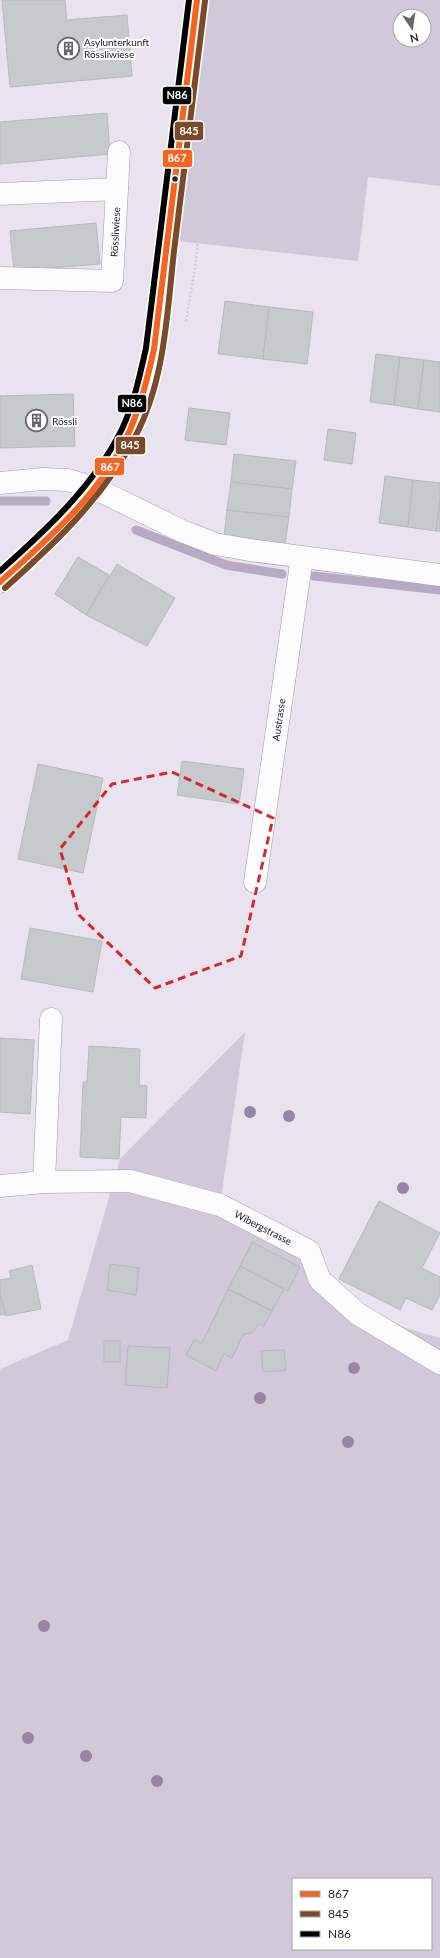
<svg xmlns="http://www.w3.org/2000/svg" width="440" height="1958" font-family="Lato,sans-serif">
	<rect width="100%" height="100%" fill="#e9e3ef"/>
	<g fill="#d1c8da" fill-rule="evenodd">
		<path d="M197,0H440V186L368,177L358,261L168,240ZM400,16H424V40H400Z"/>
		<path d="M245,1032L220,1205L309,1251L358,1314L440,1338V1958H0V1369L68,1340L120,1159ZM293,1879H431V1949H293Z"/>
	</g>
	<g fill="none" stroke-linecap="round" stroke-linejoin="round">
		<g stroke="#b8aac4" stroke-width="9">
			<polyline points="0,501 46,501"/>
			<polyline points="136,530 226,565 282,574"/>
			<polyline points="314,576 440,590"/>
		</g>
	</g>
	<g fill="#c6cacd" stroke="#b7b9be">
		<polygon points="2,0 65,0 67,20 127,15 132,76 10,87"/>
		<polygon points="107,113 110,154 0,164 0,122"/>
		<polygon points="96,223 100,264 14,271 10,231"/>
		<polygon points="225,301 269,307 263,359 218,354"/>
		<polygon points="269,307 313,312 307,364 263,359"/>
		<polygon points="376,354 400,357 394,405 370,402"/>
		<polygon points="400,357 424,360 418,409 394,405"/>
		<polygon points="424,360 440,362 440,412 418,409"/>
		<polygon points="73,394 75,446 0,448 0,396"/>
		<polygon points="189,408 230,413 226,445 185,440"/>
		<polygon points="328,429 356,433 352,464 324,460"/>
		<polygon points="234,454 296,461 292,489 231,482"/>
		<polygon points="385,476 413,480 408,527 379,523"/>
		<polygon points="413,480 440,483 440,499 436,531 408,527"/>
		<polygon points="231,482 292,489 289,517 227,510"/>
		<polygon points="440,499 440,531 436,531"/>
		<polygon points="227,510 289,517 285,545 224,538"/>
		<polygon points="78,557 109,575 86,615 55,594"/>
		<polygon points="117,564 175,598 147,646 86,615"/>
		<polygon points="182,761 244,769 239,804 177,795"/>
		<polygon points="38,764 103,778 83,873 18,859"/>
		<polygon points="30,928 102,941 93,992 21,979"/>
		<polygon points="0,1038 34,1040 30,1114 0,1112"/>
		<polygon points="89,1046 140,1049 139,1085 147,1086 146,1118 121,1117 119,1159 80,1157 83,1082 87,1082"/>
		<polygon points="379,1201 440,1233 422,1268 440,1277 440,1295 432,1310 406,1298 400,1310 339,1279"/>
		<polygon points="252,1242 300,1267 288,1291 240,1266"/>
		<polygon points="110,1264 139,1268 136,1295 107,1290"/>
		<polygon points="32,1265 41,1309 5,1316 0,1293 0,1280 11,1278 9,1271"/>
		<polygon points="240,1266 284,1289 272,1311 228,1289"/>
		<polygon points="228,1289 272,1311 264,1326 258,1324 253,1332 243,1335 232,1358 224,1354 216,1371 186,1355 194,1340 202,1343"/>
		<polygon points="0,1293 5,1314 0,1315"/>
		<rect x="104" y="1341" width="16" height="21"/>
		<polygon points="128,1346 170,1348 167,1388 125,1385"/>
		<polygon points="284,1350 286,1370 263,1372 261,1351"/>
	</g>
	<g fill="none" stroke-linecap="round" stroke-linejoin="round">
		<defs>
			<g id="minor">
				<polyline points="117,189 119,152"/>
				<polyline points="0,194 117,189 112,281 0,278"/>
				<polyline points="0,483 42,479 68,480 94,488 182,531 215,544 250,550 440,575"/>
				<path d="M0,582C56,532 115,479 140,405C146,387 150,368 154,349L197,0"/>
				<path id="s1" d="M255,882L302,557"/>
				<polyline points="44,1182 51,1019"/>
				<path id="s2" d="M0,1186L44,1182L130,1181L220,1205L309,1251L320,1280L358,1314L440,1363"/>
			</g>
		</defs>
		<use href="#minor" stroke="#a39ea7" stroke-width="23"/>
		<polyline stroke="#d1cfd3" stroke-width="2.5" stroke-dasharray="2 2" stroke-linecap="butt" points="186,321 195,267 208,155 207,144"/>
		<use href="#minor" stroke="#fcfbfd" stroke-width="22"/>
		<defs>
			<path id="bus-1" d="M0,582C49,538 103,492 130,430C141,404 148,377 154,349L197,0"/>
			<path id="bus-2" d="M5,588C55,543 104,497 135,437C165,381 167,313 174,251C184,168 195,84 205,1"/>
			<path id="bus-3" d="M0,571C46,530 94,486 122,429C134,403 140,375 146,348L189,0"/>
		</defs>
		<use href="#bus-1" stroke="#fff" stroke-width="9"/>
		<use href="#bus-2" stroke="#fff" stroke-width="9"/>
		<use href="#bus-3" stroke="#fff" stroke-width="9"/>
		<use href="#bus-1" stroke="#f26522" stroke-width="6"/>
		<use href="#bus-2" stroke="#7a4b2a" stroke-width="6"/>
		<use href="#bus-3" stroke="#000" stroke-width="6"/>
	</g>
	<g fill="#9686a3">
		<circle cx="250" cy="1112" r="6"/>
		<circle cx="289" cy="1116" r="6"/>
		<circle cx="403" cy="1188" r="6"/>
		<circle cx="354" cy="1368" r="6"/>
		<circle cx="260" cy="1398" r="6"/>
		<circle cx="348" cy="1442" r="6"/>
		<circle cx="44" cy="1626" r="6"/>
		<circle cx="28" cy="1738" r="6"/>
		<circle cx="86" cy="1756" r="6"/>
		<circle cx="157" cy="1781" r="6"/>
	</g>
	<path fill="none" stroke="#d62828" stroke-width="3" stroke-dasharray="8 5" stroke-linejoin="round" d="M172,772L273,818L241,956L155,988L79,915L60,849L112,784Z"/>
	<defs>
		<symbol id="building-ring" viewBox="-11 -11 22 22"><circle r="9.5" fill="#fff" stroke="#69646e" stroke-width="1.5"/><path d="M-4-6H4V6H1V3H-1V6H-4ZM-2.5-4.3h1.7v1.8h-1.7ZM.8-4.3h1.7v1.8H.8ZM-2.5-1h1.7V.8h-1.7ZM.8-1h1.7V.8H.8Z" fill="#69646e"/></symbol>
	</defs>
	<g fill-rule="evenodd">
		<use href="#building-ring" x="56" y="36" width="25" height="25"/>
		<use href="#building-ring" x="24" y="408" width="25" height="25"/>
	</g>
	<circle fill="#242028" stroke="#fff" stroke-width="1.5" cx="175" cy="179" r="3.5"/>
	<g text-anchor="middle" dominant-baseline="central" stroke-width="4" stroke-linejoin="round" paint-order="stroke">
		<g font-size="10" fill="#242028" stroke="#fff" text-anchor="start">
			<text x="84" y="42">Asylunterkunft<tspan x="84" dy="12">Rössliwiese</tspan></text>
			<text x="52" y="421">Rössli</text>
		</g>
		<g font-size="10" fill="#242028" stroke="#fff">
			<text transform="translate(115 232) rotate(-87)">Rössliwiese</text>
			<text stroke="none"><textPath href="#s1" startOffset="164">Austrasse</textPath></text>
			<text stroke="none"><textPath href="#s2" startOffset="272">Wibergstrasse</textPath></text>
		</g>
	</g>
	<g stroke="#fff" stroke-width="1.5">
		<rect x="162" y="86" width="30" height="19" rx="4" fill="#000"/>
		<rect x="174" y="121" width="30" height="20" rx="4" fill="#7a4b2a"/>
		<rect x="162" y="149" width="31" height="19" rx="4" fill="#f26522"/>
		<rect x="117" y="394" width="30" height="19" rx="4" fill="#000"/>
		<rect x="115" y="436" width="31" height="19" rx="4" fill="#7a4b2a"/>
		<rect x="94" y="457" width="31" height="19" rx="4" fill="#f26522"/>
	</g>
	<g font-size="11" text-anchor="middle" font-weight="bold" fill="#fff">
		<text x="177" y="99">N86</text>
		<text x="189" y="135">845</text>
		<text x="177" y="162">867</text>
		<text x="132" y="407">N86</text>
		<text x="130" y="449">845</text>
		<text x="110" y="471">867</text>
	</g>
	<rect x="292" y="1878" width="140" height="72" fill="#ffffff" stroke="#a7a6a9"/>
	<rect x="300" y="1891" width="20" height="6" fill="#f26522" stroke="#a7a6a9"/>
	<text x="328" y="1898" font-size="12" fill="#242028">867</text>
	<rect x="300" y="1911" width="20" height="6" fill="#7a4b2a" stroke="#a7a6a9"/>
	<text x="328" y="1918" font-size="12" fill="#242028">845</text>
	<rect x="300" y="1931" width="20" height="6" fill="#000000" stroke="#a7a6a9"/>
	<text x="328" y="1938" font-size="12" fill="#242028">N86</text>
	<g transform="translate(412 28) rotate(167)"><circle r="19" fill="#ffffff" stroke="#a7a6a9"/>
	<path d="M0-3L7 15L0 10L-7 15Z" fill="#69646e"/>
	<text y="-6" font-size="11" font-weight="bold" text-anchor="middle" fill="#242028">N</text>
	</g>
</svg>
